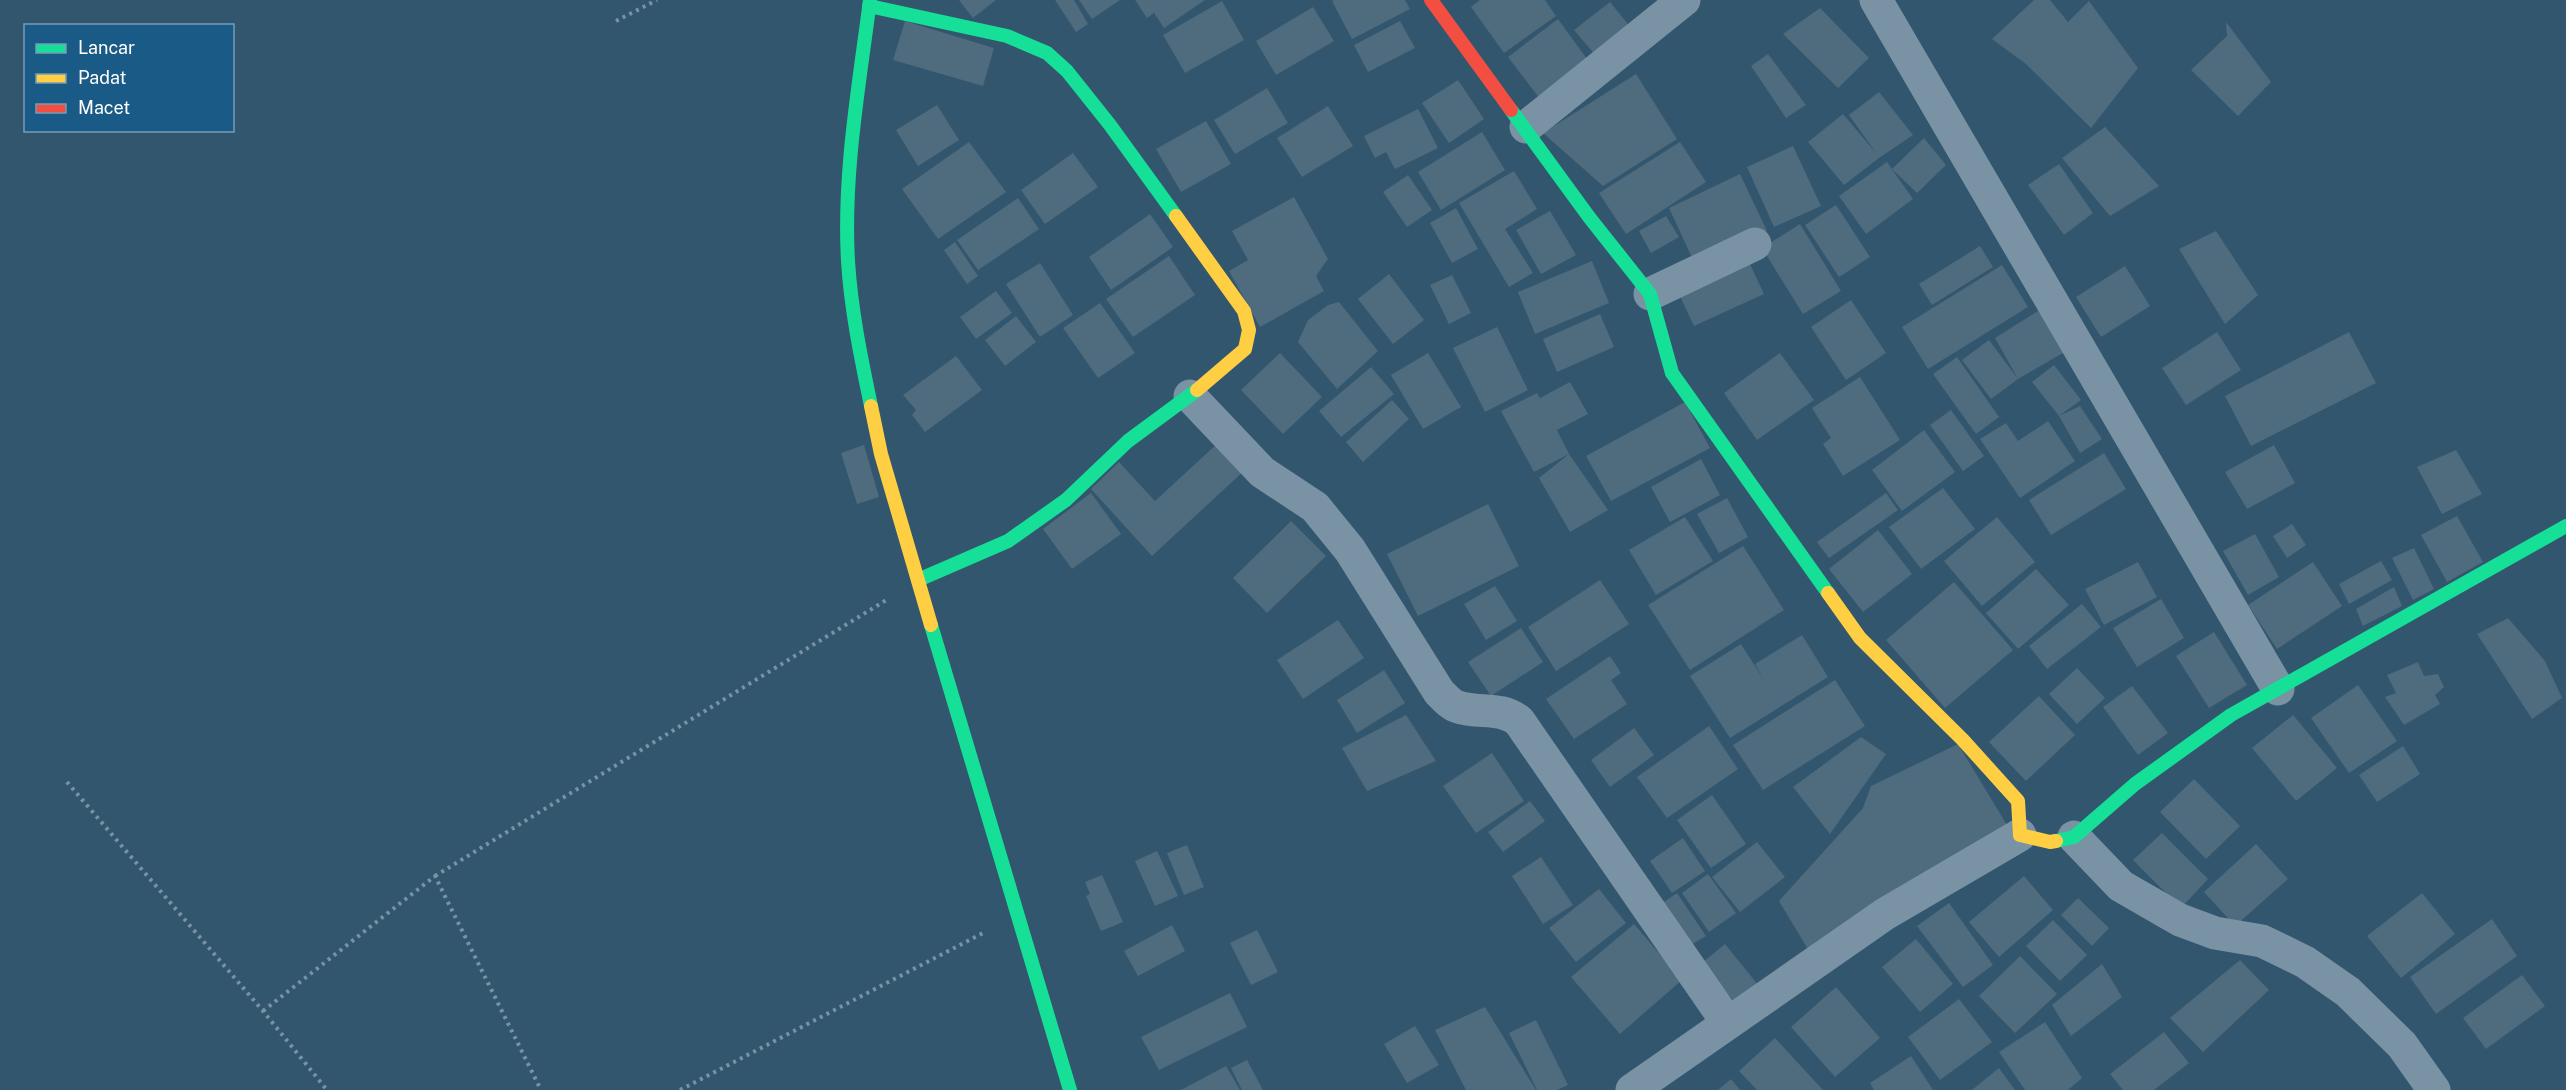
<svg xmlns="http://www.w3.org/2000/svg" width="2566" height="1090" font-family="'Public Sans',sans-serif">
	<rect width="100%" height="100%" fill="#32566e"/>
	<g fill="#4f6b7e">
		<polygon points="959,0 996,0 973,18"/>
		<polygon points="1055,0 1074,0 1088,24 1076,32"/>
		<polygon points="1079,0 1120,0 1092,19"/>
		<polygon points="1135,0 1205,0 1164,28 1154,13 1147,18"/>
		<polygon points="1334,0 1405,0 1410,9 1352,39 1332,1"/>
		<polygon points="1480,0 1545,0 1556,16 1504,53 1471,7"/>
		<polygon points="2034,0 2050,0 2068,22 2089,1 2138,68 2091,128 2026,64 1992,39"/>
		<polygon points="1222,1 1244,40 1185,73 1163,35"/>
		<polygon points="1610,2 1631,28 1596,56 1574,30"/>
		<polygon points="1313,7 1334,41 1276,75 1256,41"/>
		<polygon points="1820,8 1869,58 1838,88 1783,34"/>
		<polygon points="1558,19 1592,66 1543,103 1508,57"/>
		<polygon points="905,21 994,48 983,86 893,60"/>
		<polygon points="1400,21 1415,48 1368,72 1354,45"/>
		<polygon points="2226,22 2271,82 2238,116 2191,70 2227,36"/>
		<polygon points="1768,54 1806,105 1786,118 1751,66"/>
		<polygon points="1636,74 1677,139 1603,186 1543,133"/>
		<polygon points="1458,80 1484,119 1449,143 1422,103"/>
		<polygon points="1267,88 1288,123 1235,154 1214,120"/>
		<polygon points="1879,92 1913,135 1879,158 1844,185 1808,142 1843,114 1876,153 1849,115"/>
		<polygon points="937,105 959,140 918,166 896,130"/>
		<polygon points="1328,106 1353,146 1302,177 1277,138"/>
		<polygon points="1418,109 1438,148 1395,169 1386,152 1375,158 1364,136"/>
		<polygon points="1206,121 1231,164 1181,192 1156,149"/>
		<polygon points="2105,127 2159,186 2110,216 2062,158"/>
		<polygon points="1482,132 1505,170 1441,210 1418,172"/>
		<polygon points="1924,138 1946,165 1917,193 1892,169"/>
		<polygon points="969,142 1006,192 938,239 902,189"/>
		<polygon points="1680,142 1706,182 1626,234 1599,193"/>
		<polygon points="1793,146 1821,206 1774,227 1747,167"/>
		<polygon points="1073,153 1098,187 1045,224 1021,190"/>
		<polygon points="1887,162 1913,199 1866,234 1839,196"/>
		<polygon points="2059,164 2093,213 2064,235 2028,185"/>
		<polygon points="1514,171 1537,209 1505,229 1533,273 1509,287 1459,203"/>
		<polygon points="1740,174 1767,231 1695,264 1669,208"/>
		<polygon points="1408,175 1432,210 1407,227 1383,192"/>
		<polygon points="1294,197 1328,259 1316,276 1324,291 1260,327 1229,271 1248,260 1232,231"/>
		<polygon points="1018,198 1039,229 978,270 957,240"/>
		<polygon points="1836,205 1870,257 1839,277 1805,225"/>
		<polygon points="1456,208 1478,249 1452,263 1430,223"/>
		<polygon points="1550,211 1576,255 1541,274 1516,230"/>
		<polygon points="1150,214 1173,247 1111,290 1089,257"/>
		<polygon points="1666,216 1679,237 1651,253 1639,231"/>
		<polygon points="1800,224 1841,291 1803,314 1762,248"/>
		<polygon points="2216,231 2258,295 2225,324 2179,249"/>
		<polygon points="955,242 978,276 967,284 944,250"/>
		<polygon points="1980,246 1993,267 1932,305 1919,284"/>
		<polygon points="1169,256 1195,295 1133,337 1106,299"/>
		<polygon points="1747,258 1764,294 1694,326 1677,290"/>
		<polygon points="1592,261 1609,303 1535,334 1518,292"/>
		<polygon points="1040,263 1073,315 1040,337 1006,284"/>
		<polygon points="2002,265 2028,307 1928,369 1902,327"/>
		<polygon points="2125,266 2150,306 2101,337 2076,297"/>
		<polygon points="1389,274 1424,320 1393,344 1358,299"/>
		<polygon points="1452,275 1471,313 1449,324 1430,285"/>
		<polygon points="996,291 1012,313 976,339 960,317"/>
		<polygon points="1851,300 1886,353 1846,380 1811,327"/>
		<polygon points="1339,302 1378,351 1337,389 1298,342 1308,320 1328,305"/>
		<polygon points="1100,303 1135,353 1098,378 1063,328"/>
		<polygon points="2041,309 2068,350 2018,379 1991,399 1962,360 1989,340 2018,379 1995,338"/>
		<polygon points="1600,314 1614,347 1557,372 1543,339"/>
		<polygon points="1016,316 1036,342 1005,366 985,340"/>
		<polygon points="1497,327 1528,390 1485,412 1453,348"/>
		<polygon points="2217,332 2241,370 2186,405 2162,368"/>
		<polygon points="2349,332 2376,383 2251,446 2225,396"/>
		<polygon points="1280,353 1322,397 1283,434 1241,390"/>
		<polygon points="1428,353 1461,407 1423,429 1391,375"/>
		<polygon points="1780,353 1814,400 1757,440 1724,393"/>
		<polygon points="956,356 982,390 925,432 912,415 916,410 903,395"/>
		<polygon points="1957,357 1999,417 1976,434 1933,374"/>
		<polygon points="2054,365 2081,400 2059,416 2080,406 2102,439 2080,453 2059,416 2032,382"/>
		<polygon points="1371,367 1394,394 1341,437 1319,411"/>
		<polygon points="1860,377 1900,440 1843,476 1823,444 1831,438 1812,408"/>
		<polygon points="1570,382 1588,414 1557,430 1569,454 1608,510 1570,532 1539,478 1569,454 1534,472 1501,411 1537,393 1540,398"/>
		<polygon points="1392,400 1409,419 1363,462 1346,442"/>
		<polygon points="1685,402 1710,448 1611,501 1586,456"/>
		<polygon points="1951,410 1984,456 1963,471 1930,425"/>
		<polygon points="2048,421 2075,461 2020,498 1980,439 2006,423 2018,441"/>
		<polygon points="1924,430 1955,472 1902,511 1872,470"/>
		<polygon points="1219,442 1245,470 1152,556 1091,489 1119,462 1155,501"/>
		<polygon points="864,445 879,497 857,504 841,453"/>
		<polygon points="2274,445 2295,483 2247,509 2225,472"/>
		<polygon points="2456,450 2482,494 2442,514 2417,467"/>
		<polygon points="2104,453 2126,489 2051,535 2029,500"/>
		<polygon points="1701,459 1720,495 1670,522 1651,487"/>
		<polygon points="1943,488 1975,529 1921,569 1889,527"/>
		<polygon points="1091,493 1121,534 1072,569 1043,529"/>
		<polygon points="1886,493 1898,510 1829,558 1817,542"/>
		<polygon points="1727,498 1748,537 1719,553 1697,514"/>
		<polygon points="1488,504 1519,566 1418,616 1387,554"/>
		<polygon points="2457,516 2483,562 2447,582 2421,535"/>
		<polygon points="1685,517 1713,561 1656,595 1629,550"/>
		<polygon points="1997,517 2035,562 1982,606 1944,561"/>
		<polygon points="1291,521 1326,556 1267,613 1233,578"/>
		<polygon points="2292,524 2306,545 2287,558 2273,536"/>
		<polygon points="1878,530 1912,574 1863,612 1829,569"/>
		<polygon points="2255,534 2279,577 2248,595 2223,551"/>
		<polygon points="1743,546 1784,610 1690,670 1648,605"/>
		<polygon points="2414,548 2434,589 2413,600 2392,558"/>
		<polygon points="2381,561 2392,580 2349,604 2339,584"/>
		<polygon points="2138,562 2157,597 2104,625 2085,589"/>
		<polygon points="2313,562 2342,606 2277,649 2248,605"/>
		<polygon points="2036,569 2069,605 2018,649 1986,613"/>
		<polygon points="1600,580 1629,624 1556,671 1528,627"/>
		<polygon points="1954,582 2013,650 1945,708 1886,640"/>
		<polygon points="1495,586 1517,621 1486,640 1464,604"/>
		<polygon points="2394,587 2402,606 2363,626 2356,609"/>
		<polygon points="2161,599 2184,638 2137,667 2113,628"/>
		<polygon points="2082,604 2101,627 2047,669 2029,646"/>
		<polygon points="2508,618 2545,661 2562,698 2532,719 2477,634"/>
		<polygon points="1338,620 1364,658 1303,699 1277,660"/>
		<polygon points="1521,628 1543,662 1491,696 1468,662"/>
		<polygon points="2214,632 2247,685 2209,708 2176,656"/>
		<polygon points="1802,635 1828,677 1730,738 1690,676 1741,644 1764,680 1755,664"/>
		<polygon points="1610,656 1621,673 1611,680 1627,704 1574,739 1546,699"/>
		<polygon points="2418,662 2424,676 2438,674 2444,687 2435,695 2440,704 2404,725 2385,697 2396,693 2387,675"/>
		<polygon points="2077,668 2105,698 2077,724 2049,694"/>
		<polygon points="1384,670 1405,703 1357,733 1337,700"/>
		<polygon points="1835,680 1865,726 1763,790 1733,745"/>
		<polygon points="2358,685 2397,741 2349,773 2311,718"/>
		<polygon points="2132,686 2168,733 2138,755 2103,707"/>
		<polygon points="2039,696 2075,735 2026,781 1989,742"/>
		<polygon points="1406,715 1436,761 1367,791 1342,748"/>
		<polygon points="2293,715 2337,768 2296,801 2252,748"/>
		<polygon points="1709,726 1738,769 1667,818 1637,777"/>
		<polygon points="1634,728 1654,755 1610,787 1591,760"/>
		<polygon points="1861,737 1886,754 1830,834 1793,787"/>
		<polygon points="1958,744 2010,830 1809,951 1779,901 1863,808 1871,786"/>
		<polygon points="2403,746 2420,774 2377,802 2359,775"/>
		<polygon points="1492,753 1524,801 1476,833 1443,786"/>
		<polygon points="2194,779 2240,826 2206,859 2160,812"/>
		<polygon points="1712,795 1746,844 1711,868 1677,820"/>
		<polygon points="1530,801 1545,821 1503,852 1488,832"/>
		<polygon points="2162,833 2208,879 2181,908 2133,860"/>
		<polygon points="1683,838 1705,871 1672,893 1650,861"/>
		<polygon points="1757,842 1785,877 1740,912 1712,877"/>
		<polygon points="2256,844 2288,879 2235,926 2204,892"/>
		<polygon points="1187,845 1204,887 1184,895 1167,853"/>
		<polygon points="1157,851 1178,896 1155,906 1135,861"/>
		<polygon points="1541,857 1573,905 1543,924 1512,876"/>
		<polygon points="1708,874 1736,913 1709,932 1682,893"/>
		<polygon points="1102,875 1123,922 1101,931 1086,896 1090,894 1085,882"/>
		<polygon points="2024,876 2053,910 1999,957 1969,922"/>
		<polygon points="1599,889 1626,923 1576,962 1549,928"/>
		<polygon points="1677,893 1706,936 1686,948 1658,906"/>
		<polygon points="2422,893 2455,934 2401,978 2367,936"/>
		<polygon points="2078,898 2109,928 2092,946 2061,915"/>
		<polygon points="1949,903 1993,965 1963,987 1917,926"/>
		<polygon points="2492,919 2517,956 2436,1014 2410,977"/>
		<polygon points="2053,920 2087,955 2060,981 2026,946"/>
		<polygon points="1634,924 1682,980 1620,1034 1571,977"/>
		<polygon points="1172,925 1185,951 1138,976 1124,951"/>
		<polygon points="1257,930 1278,972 1251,985 1230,943"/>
		<polygon points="1916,939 1953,984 1920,1012 1882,967"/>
		<polygon points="1725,944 1759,986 1736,1004 1702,963"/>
		<polygon points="2020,956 2057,994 2015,1033 1979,996"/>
		<polygon points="2240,960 2269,990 2203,1052 2170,1018"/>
		<polygon points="2102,964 2122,997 2071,1036 2052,1005"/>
		<polygon points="2522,975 2545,1006 2486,1049 2463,1018"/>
		<polygon points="1836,987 1880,1038 1835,1077 1791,1027"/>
		<polygon points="1230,993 1247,1027 1159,1070 1141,1037"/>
		<polygon points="1959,999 1992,1042 1940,1080 1908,1037"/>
		<polygon points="1485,1007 1536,1090 1466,1090 1435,1030"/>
		<polygon points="1536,1020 1568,1085 1557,1090 1537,1090 1509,1033"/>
		<polygon points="2045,1022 2082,1078 2068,1090 2025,1090 1999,1052"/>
		<polygon points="1415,1026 1439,1065 1407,1083 1384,1044"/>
		<polygon points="2164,1032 2189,1063 2154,1090 2123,1090 2110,1074"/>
		<polygon points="1775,1038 1823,1090 1757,1090 1739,1071"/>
		<polygon points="1911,1056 1933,1090 1874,1090 1870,1083"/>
		<polygon points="1247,1060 1263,1090 1242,1090 1231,1068"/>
		<polygon points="1226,1066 1240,1090 1181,1090"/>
		<polygon points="1999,1068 2015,1090 1972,1090"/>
		<polygon points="1731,1079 1740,1090 1718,1090"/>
	</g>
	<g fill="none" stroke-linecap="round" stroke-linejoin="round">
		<g stroke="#7992a4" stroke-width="4" stroke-dasharray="3 4.5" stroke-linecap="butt">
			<polyline points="616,21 657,0"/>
			<polyline points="67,782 263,1011 327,1090"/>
			<polyline points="435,876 888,599"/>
			<polyline points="263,1011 435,876 541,1090"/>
			<polyline points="680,1090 985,932"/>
		</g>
		<g stroke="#7992a4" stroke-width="33">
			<polyline points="1876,0 2278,689"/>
			<polyline points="1526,127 1684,0"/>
			<polyline points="1650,294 1755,244"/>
			<path d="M1190,396L1262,472L1315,507L1350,550L1439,692C1444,697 1451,705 1458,707C1480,714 1500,706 1519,721L1727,1022"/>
			<polyline points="2074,837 2121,886 2180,920 2215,933 2262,941 2305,962 2348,992 2402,1045 2434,1090"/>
			<polyline points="1632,1090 1885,914 2020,835"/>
		</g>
		<g stroke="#16e098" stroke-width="14">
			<path d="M870,0C859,86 843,174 848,261C851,310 861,358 871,406"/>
			<polyline points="869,6 1007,36 1047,53 1067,71 1110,125 1176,216"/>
			<polyline points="1511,110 1589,217 1650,294 1672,373 1828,593"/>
			<polyline points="918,580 1008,541 1066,500 1128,441 1197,390"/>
			<polyline points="931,625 1070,1090"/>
			<polyline points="2056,841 2074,837 2135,784 2231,715 2566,526"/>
		</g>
		<g stroke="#ffcf43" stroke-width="14">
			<polyline points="1176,216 1244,311 1249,330 1245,349 1197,390"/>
			<polyline points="871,406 881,454 931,625"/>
			<polyline points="1828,593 1860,638 1963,740 2018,801 2020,835 2050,842 2056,841"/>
		</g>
		<polyline stroke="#f24e42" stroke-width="14" points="1431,0 1511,110"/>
	</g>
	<rect x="24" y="24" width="210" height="108" fill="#1a5a86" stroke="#769cb6" stroke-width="1.5"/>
	<rect x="36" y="44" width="30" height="9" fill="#16e098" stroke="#769cb6" stroke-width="1.5"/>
	<text x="78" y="54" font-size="18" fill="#ffffff">Lancar</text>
	<rect x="36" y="74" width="30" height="9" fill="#ffcf43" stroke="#769cb6" stroke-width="1.5"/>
	<text x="78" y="84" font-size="18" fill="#ffffff">Padat</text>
	<rect x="36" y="104" width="30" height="9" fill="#f24e42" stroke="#769cb6" stroke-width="1.5"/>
	<text x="78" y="114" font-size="18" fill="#ffffff">Macet</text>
</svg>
